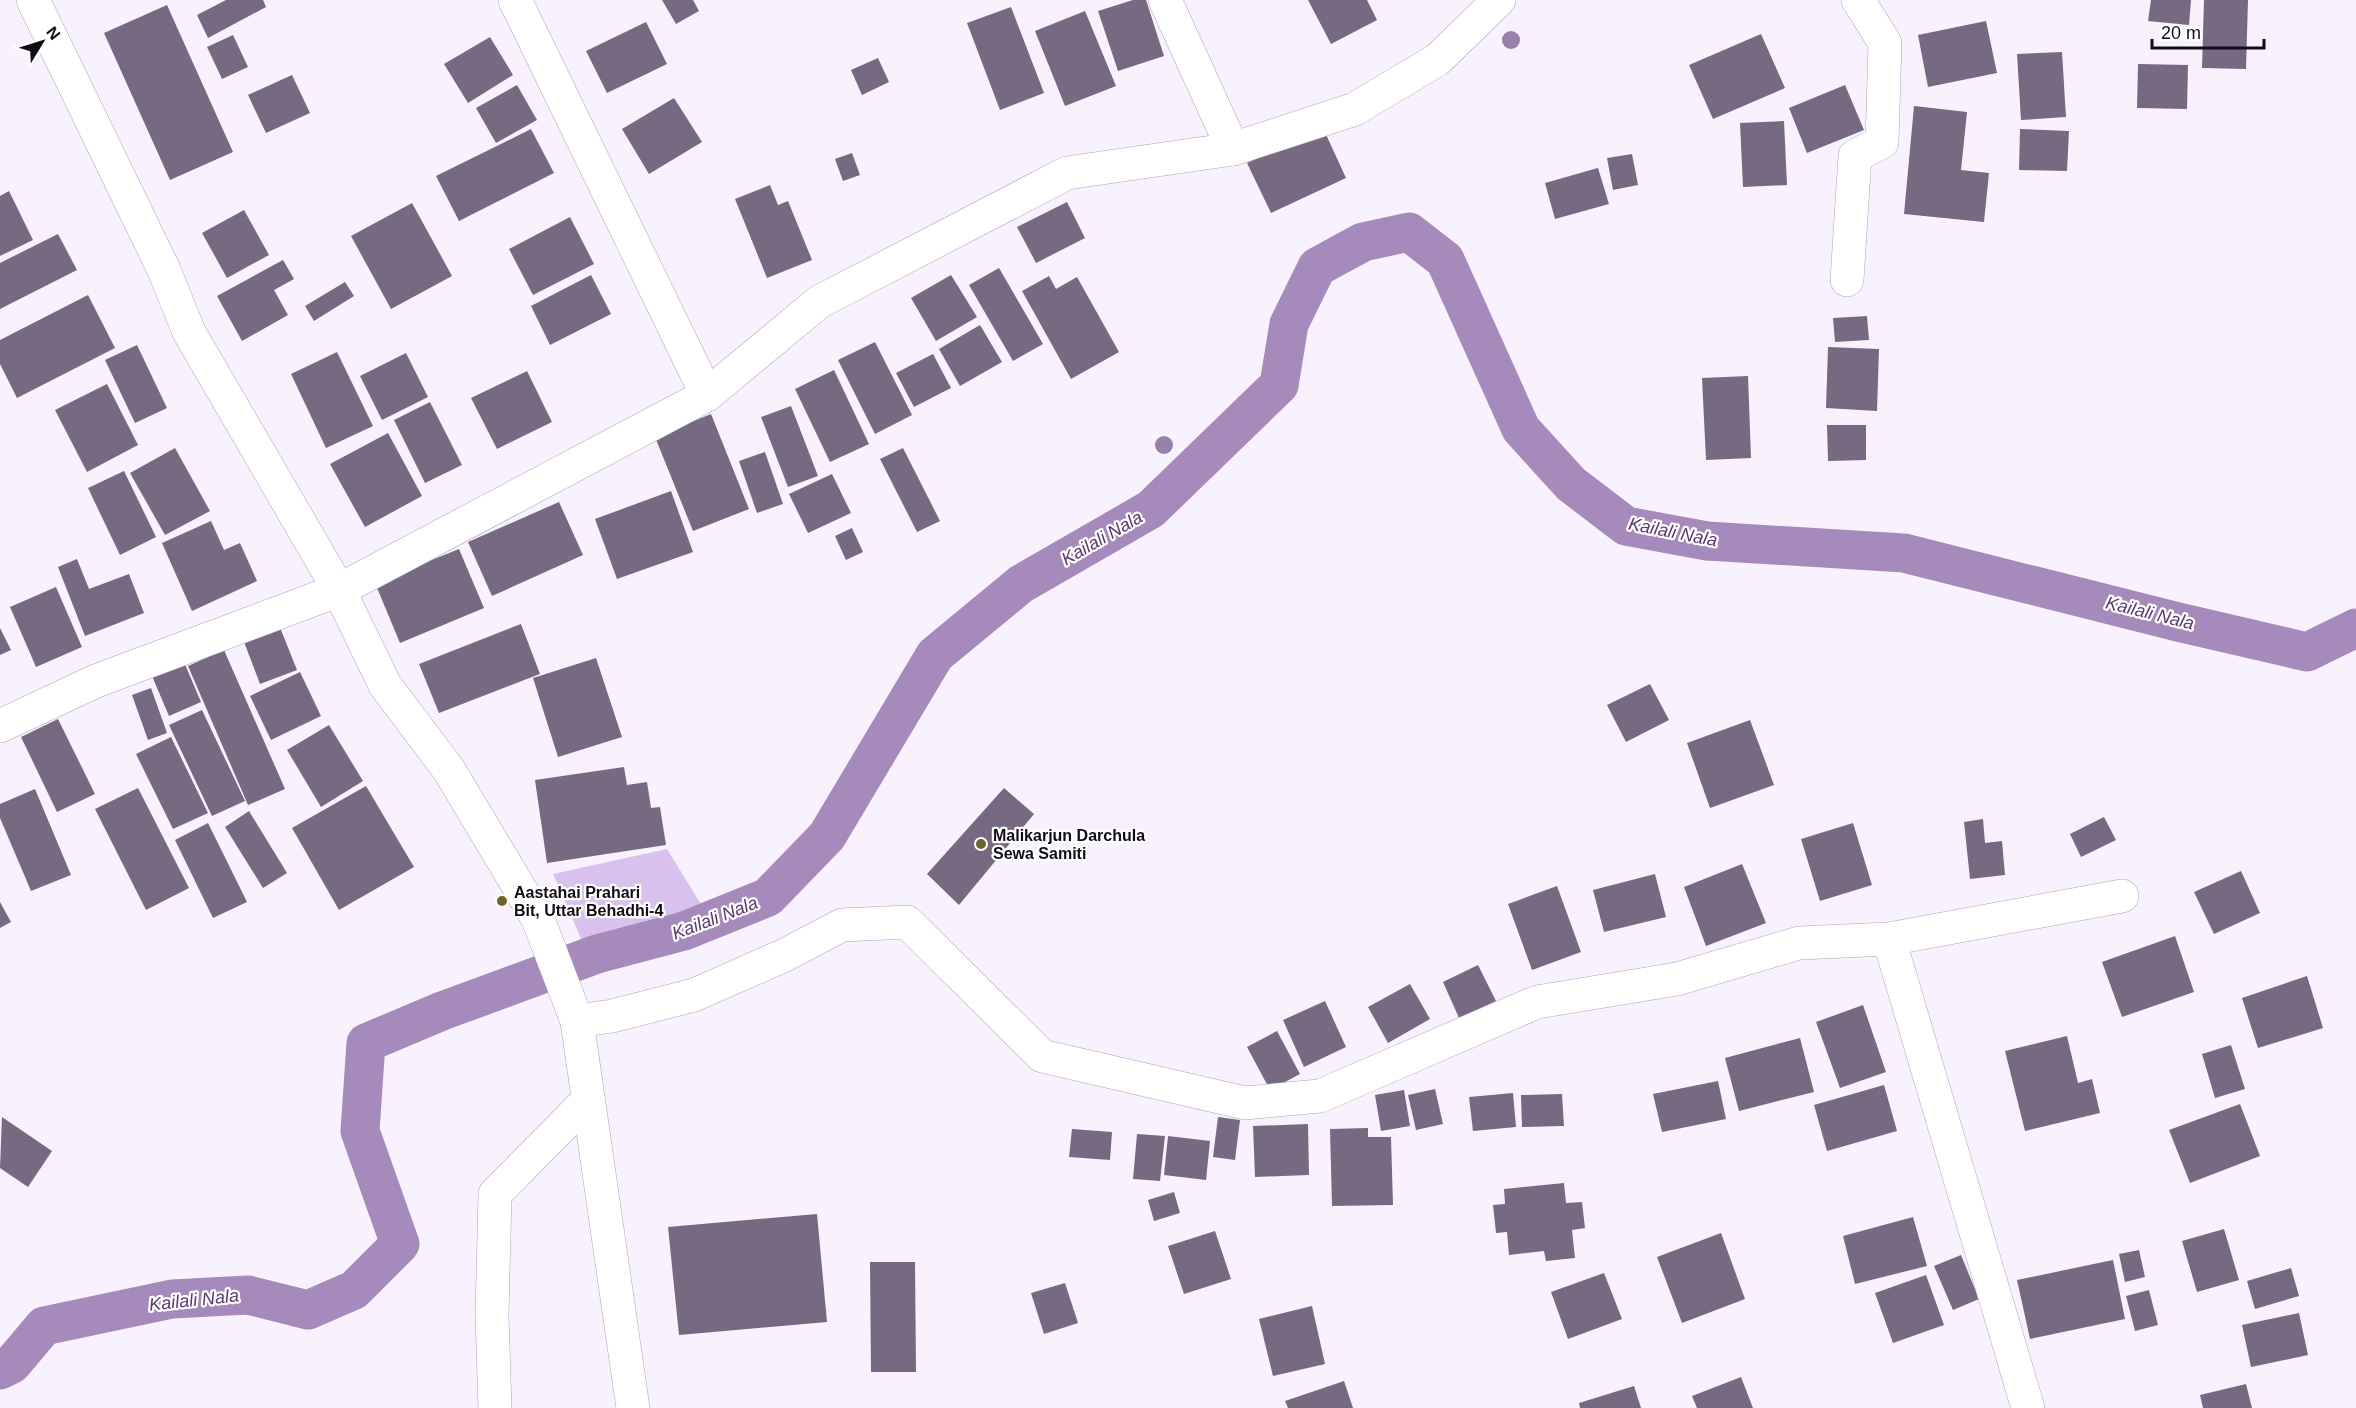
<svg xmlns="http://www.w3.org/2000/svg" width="2356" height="1408" font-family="Arial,sans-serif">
	<rect width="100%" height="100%" fill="#f8f2fe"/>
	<polygon fill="#d9c1ed" points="667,849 707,914 586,950 553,874"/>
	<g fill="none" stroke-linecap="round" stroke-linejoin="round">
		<polyline stroke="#a68abc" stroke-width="39" points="0,1370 12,1364 44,1326 172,1299 248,1295 308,1310 354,1290 400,1244 360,1131 366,1043 442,1011 597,954 684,931 768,897 827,836 935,655 1021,584 1151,509 1279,385 1289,324 1317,267 1363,242 1409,232 1445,260 1521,429 1571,484 1626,526 1707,541 1904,553 2178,622 2307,652 2356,628"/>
	</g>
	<g fill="#766981">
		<polygon points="226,0 263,0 266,7 208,38 197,15"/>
		<polygon points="662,0 693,0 699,11 676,24"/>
		<polygon points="1133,0 1146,0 1164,56 1118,71 1098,11"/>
		<polygon points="1308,0 1367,0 1377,20 1331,44"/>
		<polygon points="2151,0 2191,0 2189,25 2148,21"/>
		<polygon points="2204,0 2248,0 2246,69 2202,68"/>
		<polygon points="167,5 233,152 170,180 104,33"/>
		<polygon points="1011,7 1044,93 1000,110 967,23"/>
		<polygon points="1085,11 1116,86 1065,106 1035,31"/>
		<polygon points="1986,21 1997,73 1928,87 1918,35"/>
		<polygon points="646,22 667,64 607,93 586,51"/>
		<polygon points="1761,34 1785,88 1713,119 1689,65"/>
		<polygon points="233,35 248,67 222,79 207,47"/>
		<polygon points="490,37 513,75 468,103 444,64"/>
		<polygon points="2062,52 2066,117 2021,120 2017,54"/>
		<polygon points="878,58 889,82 862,95 851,70"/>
		<polygon points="2138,64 2188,65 2187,109 2137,108"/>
		<polygon points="292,75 310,113 266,133 248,95"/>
		<polygon points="517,85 537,120 496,143 476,108"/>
		<polygon points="1845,85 1864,130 1807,153 1789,108"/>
		<polygon points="674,98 702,142 649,174 622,129"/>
		<polygon points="1914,106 1967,112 1961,170 1989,173 1984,222 1904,214"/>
		<polygon points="1784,121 1787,185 1743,187 1740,123"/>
		<polygon points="1323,128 1346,178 1271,213 1247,163"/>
		<polygon points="531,129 554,173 459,221 436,176"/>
		<polygon points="2020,129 2069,131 2067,171 2019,170"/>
		<polygon points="852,153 860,175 843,181 835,159"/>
		<polygon points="1632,154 1638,185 1613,190 1607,158"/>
		<polygon points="1598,168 1609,204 1555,219 1545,183"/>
		<polygon points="770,185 778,205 788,201 812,260 767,278 735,199"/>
		<polygon points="9,191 33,240 0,256 0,196"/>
		<polygon points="1067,202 1085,238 1036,263 1017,227"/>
		<polygon points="412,203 452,276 391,309 351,236"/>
		<polygon points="244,210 269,255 227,278 202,233"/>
		<polygon points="570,217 594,264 533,295 509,249"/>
		<polygon points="58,234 77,270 0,309 0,263"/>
		<polygon points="283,260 294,279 274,290 288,315 242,341 217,296"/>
		<polygon points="999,268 1043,344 1013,361 969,285"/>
		<polygon points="591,275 611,314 550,345 531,306"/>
		<polygon points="951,275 977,317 936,341 911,298"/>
		<polygon points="1049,276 1056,289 1077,277 1119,352 1071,379 1022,291"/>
		<polygon points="345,282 354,296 314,321 305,306"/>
		<polygon points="88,295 115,348 17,398 0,364 0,340"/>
		<polygon points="1867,316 1869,340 1835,342 1833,318"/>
		<polygon points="980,325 1002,362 960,386 939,349"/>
		<polygon points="875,342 912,415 875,434 838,360"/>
		<polygon points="137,345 167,408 135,423 105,360"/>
		<polygon points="1828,347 1879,349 1877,411 1826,408"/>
		<polygon points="337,352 373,426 326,448 291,374"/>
		<polygon points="406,353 428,397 382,420 360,376"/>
		<polygon points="933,354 951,388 914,407 896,373"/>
		<polygon points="834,370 869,444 830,462 795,389"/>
		<polygon points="527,371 552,422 497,449 471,398"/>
		<polygon points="1748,376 1751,458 1706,460 1702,378"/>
		<polygon points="107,384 138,445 87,472 55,410"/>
		<polygon points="430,402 462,465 425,483 394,420"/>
		<polygon points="791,406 818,476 788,487 761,417"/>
		<polygon points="711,414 749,509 693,531 655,437"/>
		<polygon points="1827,425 1866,425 1866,460 1828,461"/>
		<polygon points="388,433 422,496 365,527 330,464"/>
		<polygon points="175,448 210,511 165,535 130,473"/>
		<polygon points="903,448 940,521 917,532 880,459"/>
		<polygon points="765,452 783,504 757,513 739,461"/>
		<polygon points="124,471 156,537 120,555 88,488"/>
		<polygon points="832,474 851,513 808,533 789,494"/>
		<polygon points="671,491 693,552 617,579 595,519"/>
		<polygon points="559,502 583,555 492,596 468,542"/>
		<polygon points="211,521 224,550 240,543 257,581 192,611 162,543"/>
		<polygon points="852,528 863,552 846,560 835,536"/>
		<polygon points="459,549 484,608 400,643 375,583"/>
		<polygon points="77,559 89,589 129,574 144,613 85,636 58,567"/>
		<polygon points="56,587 82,647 36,667 10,607"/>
		<polygon points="521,624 540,674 439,713 419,664"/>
		<polygon points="279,625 297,670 260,684 243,639"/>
		<polygon points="0,628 11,650 0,655"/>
		<polygon points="224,650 285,789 248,805 188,666"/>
		<polygon points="596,658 622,737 558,757 533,678"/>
		<polygon points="184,662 201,702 169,716 152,676"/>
		<polygon points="300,672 321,716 271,740 250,696"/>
		<polygon points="1650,684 1669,720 1626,742 1607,705"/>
		<polygon points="151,688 167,733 148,740 132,695"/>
		<polygon points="202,710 245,801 212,816 169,725"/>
		<polygon points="58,719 95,794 57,812 21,737"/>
		<polygon points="1750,720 1774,785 1710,808 1687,743"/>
		<polygon points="329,725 363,781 321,807 287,750"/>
		<polygon points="171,737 208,813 173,829 136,754"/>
		<polygon points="624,767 627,785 647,782 651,808 660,807 666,845 547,863 535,780"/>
		<polygon points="366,786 414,867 339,910 292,828"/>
		<polygon points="138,788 189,888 146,910 95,809"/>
		<polygon points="1004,788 1034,814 959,905 927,874"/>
		<polygon points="35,789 71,875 31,891 0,818 0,804"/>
		<polygon points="249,811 287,873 263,888 225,827"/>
		<polygon points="2104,817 2116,840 2081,857 2070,834"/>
		<polygon points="1983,819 1985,843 2002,841 2005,875 1970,879 1964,822"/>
		<polygon points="208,823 247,902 213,918 175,840"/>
		<polygon points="1853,823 1872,885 1820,901 1801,839"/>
		<polygon points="1742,864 1766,923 1706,946 1684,887"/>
		<polygon points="2241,871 2260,913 2214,934 2194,892"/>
		<polygon points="1655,874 1666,917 1604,932 1593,890"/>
		<polygon points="1557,886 1581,952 1532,970 1508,904"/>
		<polygon points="0,902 11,922 0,928"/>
		<polygon points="2175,936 2194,992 2122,1017 2102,962"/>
		<polygon points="1478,965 1496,1001 1459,1018 1443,982"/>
		<polygon points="2307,976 2323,1028 2258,1048 2242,998"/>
		<polygon points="1410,984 1430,1019 1388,1043 1368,1007"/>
		<polygon points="1325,1001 1346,1047 1304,1067 1283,1020"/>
		<polygon points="1863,1005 1886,1072 1840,1088 1816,1022"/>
		<polygon points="1277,1031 1300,1074 1270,1090 1247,1047"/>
		<polygon points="2067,1036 2078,1083 2092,1079 2100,1113 2025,1131 2005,1051"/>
		<polygon points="1800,1038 1814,1092 1739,1111 1725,1058"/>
		<polygon points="2231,1045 2245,1089 2215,1098 2202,1054"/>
		<polygon points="1718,1081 1726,1119 1662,1132 1653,1094"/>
		<polygon points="1884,1085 1897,1131 1827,1151 1814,1105"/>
		<polygon points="1435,1089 1443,1124 1416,1130 1408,1095"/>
		<polygon points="1404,1090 1410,1126 1381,1131 1375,1095"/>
		<polygon points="1513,1093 1516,1127 1473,1131 1469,1097"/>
		<polygon points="1562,1094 1564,1126 1522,1127 1521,1095"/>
		<polygon points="2240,1104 2260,1156 2190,1183 2169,1130"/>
		<polygon points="2,1117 52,1151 28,1187 0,1168"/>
		<polygon points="1218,1117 1240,1120 1235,1160 1213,1157"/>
		<polygon points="1308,1124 1309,1175 1255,1177 1253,1126"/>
		<polygon points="1368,1128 1368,1137 1391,1137 1393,1205 1332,1206 1330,1129"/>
		<polygon points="1072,1129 1112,1132 1110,1160 1069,1157"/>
		<polygon points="1137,1134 1165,1136 1160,1181 1133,1179"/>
		<polygon points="1168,1136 1210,1141 1206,1180 1164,1175"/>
		<polygon points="1564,1183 1566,1203 1582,1202 1585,1228 1572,1230 1575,1258 1546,1261 1544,1251 1509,1255 1507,1232 1496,1233 1493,1205 1505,1204 1504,1189"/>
		<polygon points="1174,1192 1180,1213 1154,1221 1148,1200"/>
		<polygon points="817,1214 827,1322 679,1335 668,1227"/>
		<polygon points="1913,1217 1927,1266 1855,1284 1843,1236"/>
		<polygon points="2224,1229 2239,1280 2197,1292 2182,1241"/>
		<polygon points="1215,1231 1231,1279 1184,1294 1168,1246"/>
		<polygon points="1721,1233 1745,1299 1682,1323 1657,1257"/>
		<polygon points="2139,1250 2145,1277 2125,1282 2119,1254"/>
		<polygon points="1961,1255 1979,1299 1953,1310 1934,1266"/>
		<polygon points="2113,1260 2125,1319 2030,1339 2017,1280"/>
		<polygon points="870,1262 915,1262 916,1372 871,1372"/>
		<polygon points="2291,1268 2299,1296 2255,1309 2247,1281"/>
		<polygon points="1604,1273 1622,1319 1568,1339 1551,1292"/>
		<polygon points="1926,1275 1944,1325 1893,1343 1875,1293"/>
		<polygon points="1065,1283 1078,1323 1044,1334 1031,1293"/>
		<polygon points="2149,1290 2158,1325 2135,1331 2126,1296"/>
		<polygon points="1312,1306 1325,1364 1273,1376 1259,1319"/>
		<polygon points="2299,1313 2308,1355 2251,1367 2242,1325"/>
		<polygon points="1741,1377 1753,1408 1697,1408 1692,1396"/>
		<polygon points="1344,1381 1353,1408 1288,1408 1285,1401"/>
		<polygon points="2246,1384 2252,1408 2203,1408 2200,1395"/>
		<polygon points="1634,1386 1641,1408 1580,1408 1579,1403"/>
	</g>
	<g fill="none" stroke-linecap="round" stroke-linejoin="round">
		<defs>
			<g id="minor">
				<polyline points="33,0 164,270 189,332 339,590 385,685 449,770 538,919 577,1021 633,1408"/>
				<polyline points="515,0 707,395"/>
				<polyline points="1165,0 1233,149"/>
				<polyline points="1847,280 1855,156 1882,142 1885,43 1858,0"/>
				<polyline points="0,726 96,681 339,590 707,395 819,302 1067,173 1233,149 1355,109 1437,60 1499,0"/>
				<polyline points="1889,939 2028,1408"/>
				<polyline points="577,1021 612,1016 694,995 785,955 842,925 907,922 1042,1056 1245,1103 1320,1096 1537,1002 1677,979 1799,943 1889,939 2122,896"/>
				<polyline points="495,1408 492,1315 495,1194 588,1100"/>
			</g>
		</defs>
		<use href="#minor" stroke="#afa1ba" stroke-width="34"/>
		<use href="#minor" stroke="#fff" stroke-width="33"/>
	</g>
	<g fill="#9881a9">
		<circle cx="1511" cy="40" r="9"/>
		<circle cx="1164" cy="445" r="9"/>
	</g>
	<g fill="#6f612e" stroke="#fff" stroke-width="2">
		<circle cx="981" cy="844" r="6"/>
		<circle cx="502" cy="901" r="6"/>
	</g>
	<g text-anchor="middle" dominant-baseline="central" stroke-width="4.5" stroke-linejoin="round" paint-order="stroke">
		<g font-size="16" font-weight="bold" fill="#110c15" stroke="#fff" text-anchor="start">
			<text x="993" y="835">Malikarjun Darchula<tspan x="993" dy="18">Sewa Samiti</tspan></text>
			<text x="514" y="892">Aastahai Prahari<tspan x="514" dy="18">Bit, Uttar Behadhi-4</tspan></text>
		</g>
		<g font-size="18" font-style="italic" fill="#5b3575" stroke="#fff">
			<text transform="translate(1673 532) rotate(11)">Kailali Nala</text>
			<text transform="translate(1102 538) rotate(-30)">Kailali Nala</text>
			<text transform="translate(2150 613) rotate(14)">Kailali Nala</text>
			<text transform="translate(715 918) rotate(-21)">Kailali Nala</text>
			<text transform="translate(194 1300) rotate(-6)">Kailali Nala</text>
		</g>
	</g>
	<g transform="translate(42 42) rotate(52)" stroke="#ffffff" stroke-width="4.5" paint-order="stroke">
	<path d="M0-4.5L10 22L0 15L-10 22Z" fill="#110c15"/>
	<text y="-9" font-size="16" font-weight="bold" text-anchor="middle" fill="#110c15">N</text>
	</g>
	<path d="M2152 39v9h112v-9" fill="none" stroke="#110c15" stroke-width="3"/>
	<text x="2161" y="39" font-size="18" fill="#110c15" stroke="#ffffff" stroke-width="4.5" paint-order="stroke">20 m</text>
</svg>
